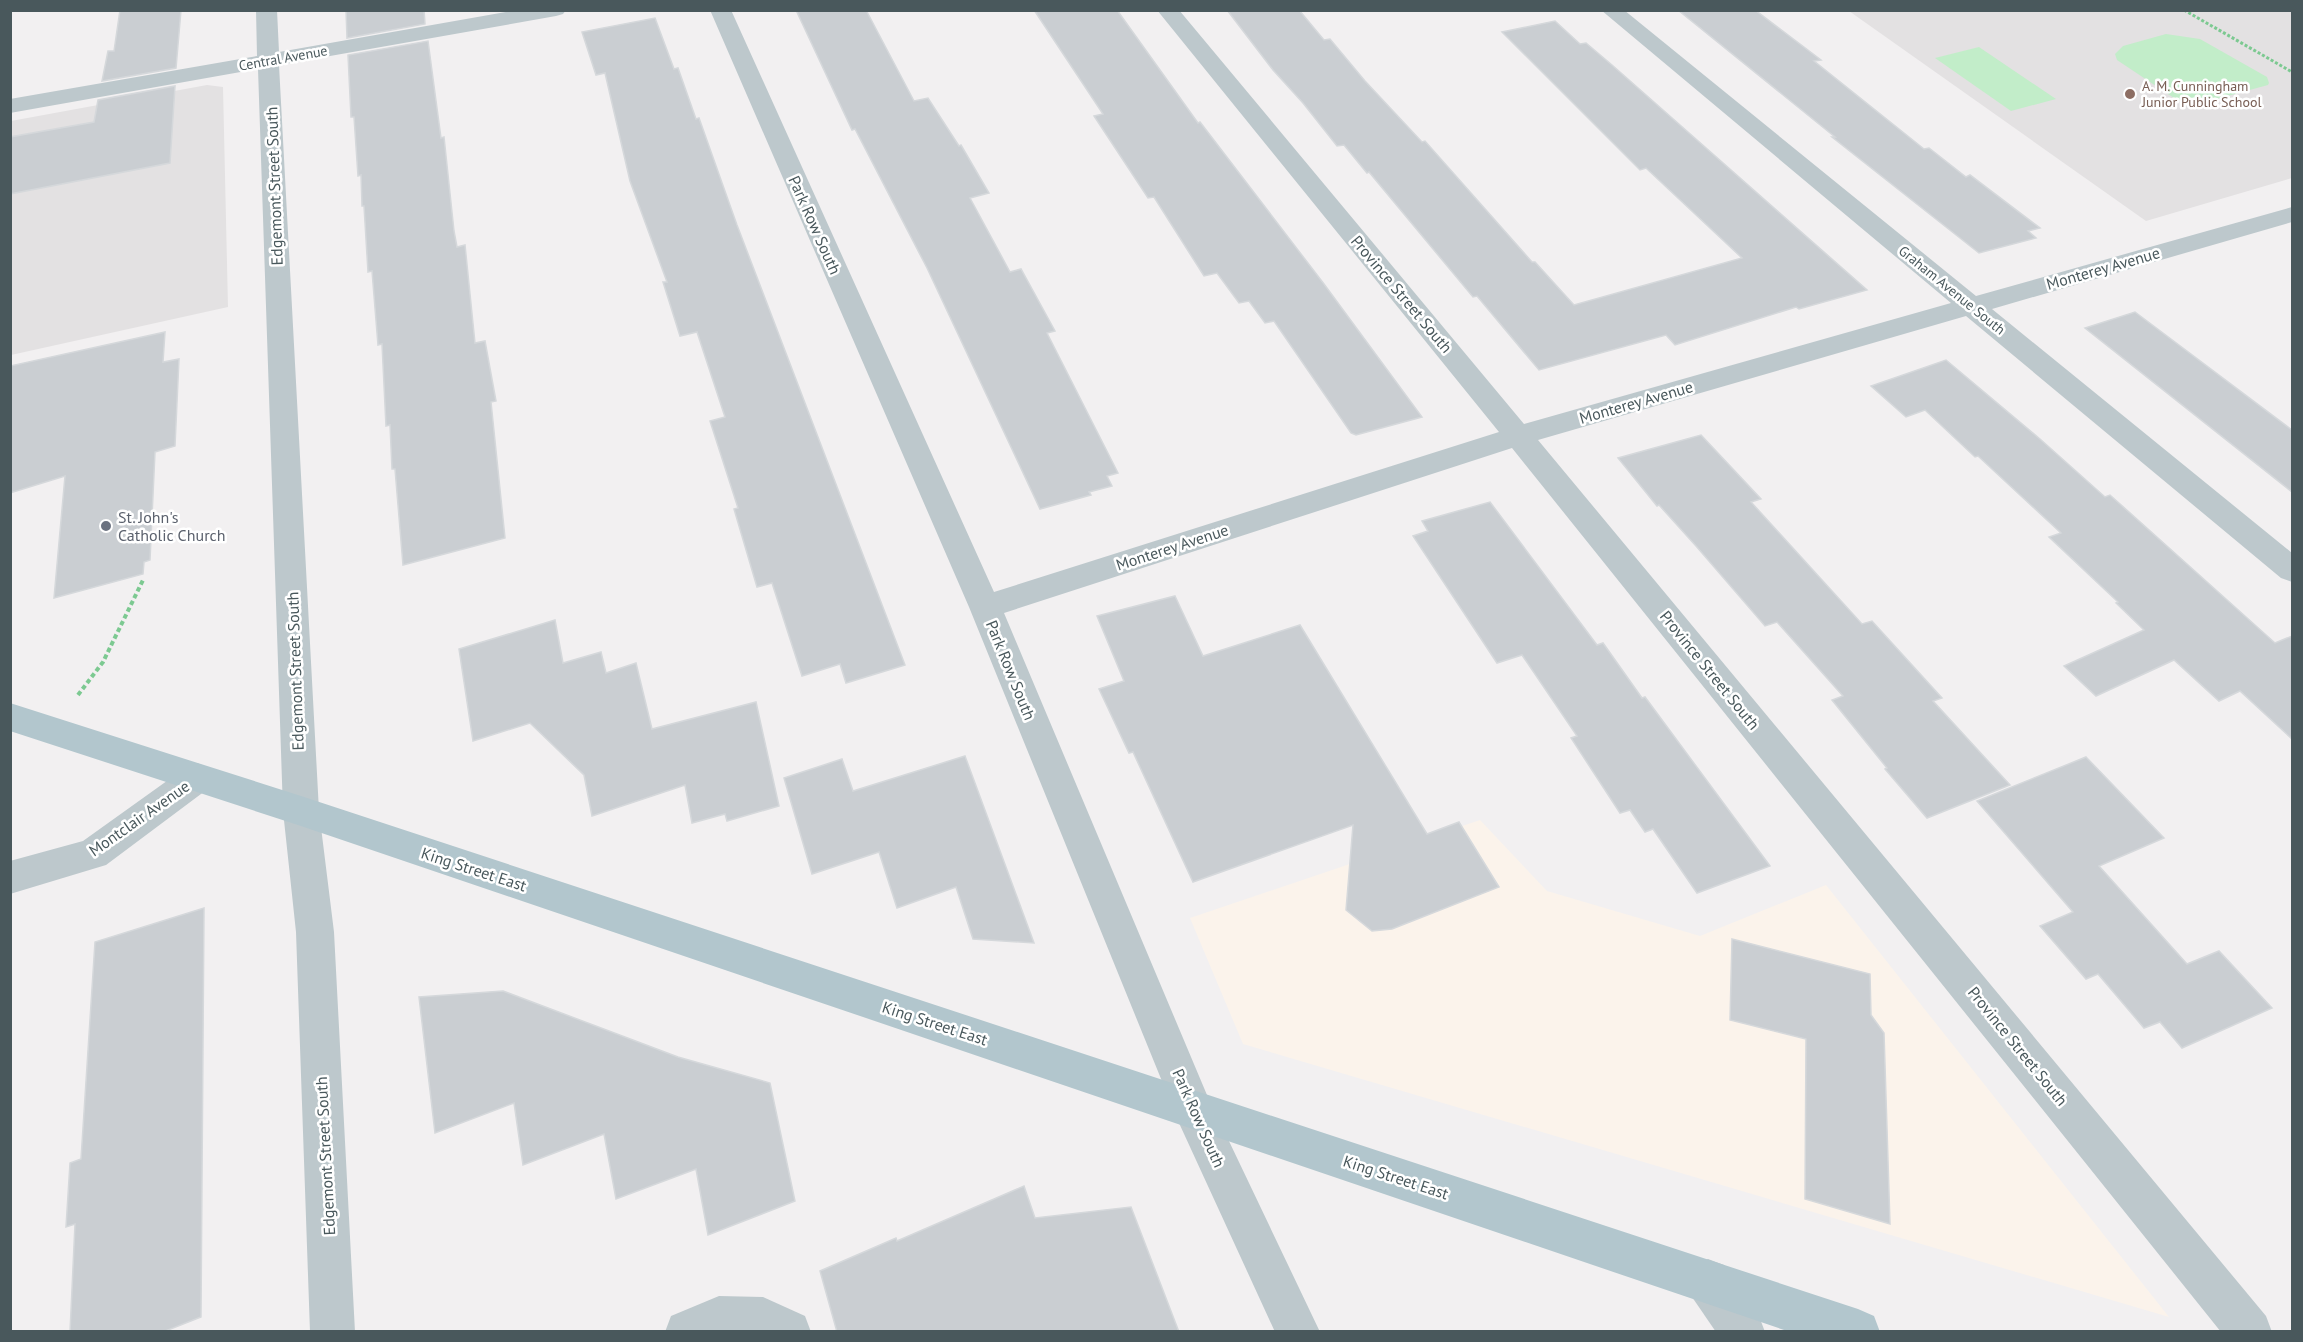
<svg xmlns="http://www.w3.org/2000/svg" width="2303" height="1342" font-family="'PT Sans',sans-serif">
	<rect width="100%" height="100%" fill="#f2f0f1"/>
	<polygon fill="#fbf3eb" points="1480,820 1547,891 1700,936 1826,885 2169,1317 1243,1044 1190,918"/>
	<g fill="#e3e1e2">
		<polygon points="1849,11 2292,11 2292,178 2146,221"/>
		<polygon points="207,85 223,87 228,307 11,355 11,121"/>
	</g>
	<g fill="#c2edc9">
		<polygon points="2166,34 2200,39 2267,77 2269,83 2268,85 2198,104 2177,100 2117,60 2115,54 2123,46"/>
		<polygon points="1979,47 2056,99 2011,111 1935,58"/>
	</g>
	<g fill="#caced2" stroke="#d5d8db" stroke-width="1.5">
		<polygon points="120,10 181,10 176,68 102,81 108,51 114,51"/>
		<polygon points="346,10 424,10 425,24 347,38"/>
		<polygon points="796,10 866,10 914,101 928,98 959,146 961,145 989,193 970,198 1010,272 1021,269 1055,331 1047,333 1118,473 1107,476 1112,486 1089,492 1091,495 1040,509 927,268 855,129 852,130"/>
		<polygon points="1034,10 1117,10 1198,123 1200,122 1324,284 1422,417 1356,435 1351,433 1274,321 1265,323 1249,301 1239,303 1217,273 1204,276 1154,197 1148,198 1094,116 1103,114"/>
		<polygon points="1227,10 1299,10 1324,40 1330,39 1365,81 1422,142 1425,141 1532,262 1535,262 1574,305 1742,258 1646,168 1640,170 1502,32 1555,21 1580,44 1586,43 1612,65 1867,290 1799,309 1796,307 1675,345 1666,335 1539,370 1477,296 1473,297 1369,172 1367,173 1344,145 1337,146 1303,103 1273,70"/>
		<polygon points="1678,10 1755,10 1821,60 1814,61 1924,149 1929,148 1966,177 1970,175 2040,228 2028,231 2036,238 1979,253 1832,137 1835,137"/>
		<polygon points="655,18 674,69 678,68 696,119 699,118 737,225 905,665 846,683 840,664 802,676 772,583 757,587 734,509 738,508 710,421 725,417 697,332 680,336 663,282 667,282 630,181 605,73 596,75 582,32"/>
		<polygon points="428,41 441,138 444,137 454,231 457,247 465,245 475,343 485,341 496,401 491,402 505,538 403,565 395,469 392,469 390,425 386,426 382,344 378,345 372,271 368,272 364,206 362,206 361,175 358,176 354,117 351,117 348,55"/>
		<polygon points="175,86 170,163 10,194 10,137 94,122 98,100"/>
		<polygon points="2135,312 2292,430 2292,492 2085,328"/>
		<polygon points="165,332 163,362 179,359 175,446 155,452 150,560 144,562 143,574 54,598 65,476 10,493 10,366"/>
		<polygon points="1946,360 2040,439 2105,497 2110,495 2275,643 2292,636 2292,739 2240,691 2219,701 2174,660 2096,696 2064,666 2144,630 2116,603 2118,602 2049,537 2061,533 1978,456 1975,457 1925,410 1906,417 1871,386"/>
		<polygon points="1701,435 1761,499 1751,502 1862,624 1872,621 1942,698 1933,701 2010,785 1927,818 1885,769 1887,768 1832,700 1843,696 1777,622 1765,626 1696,546 1659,505 1657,506 1618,458"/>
		<polygon points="1490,502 1597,645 1603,643 1642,698 1645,697 1770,866 1697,893 1653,829 1645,832 1630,810 1620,813 1571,738 1577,736 1522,655 1497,663 1413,536 1428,531 1422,521"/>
		<polygon points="1175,596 1203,656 1300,625 1427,834 1459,822 1499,887 1392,929 1372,931 1346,910 1353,825 1193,882 1133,752 1129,753 1099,689 1124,681 1097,616"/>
		<polygon points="555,620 563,663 601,652 606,673 636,663 652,729 756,702 779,806 727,821 725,814 692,823 685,785 592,816 584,775 530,723 473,741 459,649"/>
		<polygon points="965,756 1034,943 973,939 956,887 897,908 879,852 812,874 784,778 842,759 853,791"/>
		<polygon points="2086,757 2164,838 2099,866 2187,964 2219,951 2272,1008 2182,1048 2160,1022 2144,1028 2098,974 2086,979 2040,926 2073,912 1977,801"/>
		<polygon points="204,908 201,1317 163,1332 70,1332 75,1224 66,1227 70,1163 81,1159 95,942"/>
		<polygon points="1732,939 1870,974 1871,1015 1884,1033 1890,1224 1805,1199 1806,1039 1730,1020"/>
		<polygon points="503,991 678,1057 770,1083 795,1201 708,1235 696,1169 616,1199 604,1134 523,1165 514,1103 435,1133 419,997"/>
		<polygon points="1024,1186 1035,1218 1131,1207 1179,1332 837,1332 820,1271 896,1238 897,1241"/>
	</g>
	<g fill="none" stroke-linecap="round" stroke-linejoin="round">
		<polyline stroke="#7cc991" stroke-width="3" stroke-dasharray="3 2" stroke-linecap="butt" points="2184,10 2292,72"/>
		<polyline stroke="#7cc991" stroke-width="4" stroke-dasharray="4.5 3" stroke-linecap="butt" points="78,695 103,662 144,578"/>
		<g fill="#bdc8cc" fill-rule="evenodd">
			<polygon points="256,10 277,10 279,52 517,10 566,10 563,14 556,16 279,65 319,811 334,932 355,1332 310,1332 296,932 283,811 258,69 10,113 10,99 257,56"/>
			<polygon points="710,10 731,10 994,592 1499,432 1157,10 1179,10 1524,424 1951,303 1601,10 1624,10 1976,296 2292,207 2292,222 1992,309 2292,553 2292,582 2281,578 1966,316 1538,440 2266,1316 2272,1332 2221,1332 1512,448 1004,613 1207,1095 1320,1332 1275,1332 1179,1123 969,607"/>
			<polygon points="197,763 209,768 214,778 209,788 106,865 10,894 10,861 83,841 185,768"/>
			<polygon points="1708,1259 1724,1265 1759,1316 1765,1332 1716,1332 1692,1297 1686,1281 1692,1265"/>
			<polygon points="719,1296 763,1297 805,1316 811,1332 665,1332 671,1316"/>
		</g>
		<polygon fill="#b2c6cd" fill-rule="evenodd" points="10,703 301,796 1858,1309 1874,1316 1880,1332 1790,1332 301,826 10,731"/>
	</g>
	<circle fill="#8d6e63" stroke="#fff" stroke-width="2" cx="2130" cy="94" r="6"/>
	<circle fill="#6b7280" stroke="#fff" stroke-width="2" cx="106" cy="526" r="6"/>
	<g text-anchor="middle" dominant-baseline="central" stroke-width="5" stroke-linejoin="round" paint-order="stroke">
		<g font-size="14" fill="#49585c" stroke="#fff">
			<text transform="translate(283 58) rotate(-10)">Central Avenue</text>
			<text transform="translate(1952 290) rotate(39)">Graham Avenue South</text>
		</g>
		<g font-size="14" fill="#785e54" stroke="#fff" text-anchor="start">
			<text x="2142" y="86">A. M. Cunningham<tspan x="2142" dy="16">Junior Public School</tspan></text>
		</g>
		<g font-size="16" fill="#49585c" stroke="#fff">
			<text transform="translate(274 186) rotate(-92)">Edgemont Street South</text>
			<text transform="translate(815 225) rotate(66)">Park Row South</text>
			<text transform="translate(2103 268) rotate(-16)">Monterey Avenue</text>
			<text transform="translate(1402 294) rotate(50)">Province Street South</text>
			<text transform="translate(1636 402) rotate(-16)">Monterey Avenue</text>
			<text transform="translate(1172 547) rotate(-18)">Monterey Avenue</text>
			<text transform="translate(1011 670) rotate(68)">Park Row South</text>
			<text transform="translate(1710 670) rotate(51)">Province Street South</text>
			<text transform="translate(295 671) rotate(-92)">Edgemont Street South</text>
			<text transform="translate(139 818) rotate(-35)">Montclair Avenue</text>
			<text transform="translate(474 869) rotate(18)">King Street East</text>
			<text transform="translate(935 1023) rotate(18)">King Street East</text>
			<text transform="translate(2018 1046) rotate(51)">Province Street South</text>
			<text transform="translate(1199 1118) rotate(66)">Park Row South</text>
			<text transform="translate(325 1156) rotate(-93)">Edgemont Street South</text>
			<text transform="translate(1396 1177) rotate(18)">King Street East</text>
		</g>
		<g font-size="16" fill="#5b616d" stroke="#fff" text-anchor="start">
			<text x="118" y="517">St. John's<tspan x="118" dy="18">Catholic Church</tspan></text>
		</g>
	</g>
	<rect width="2303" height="1342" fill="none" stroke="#49585c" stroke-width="24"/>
</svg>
